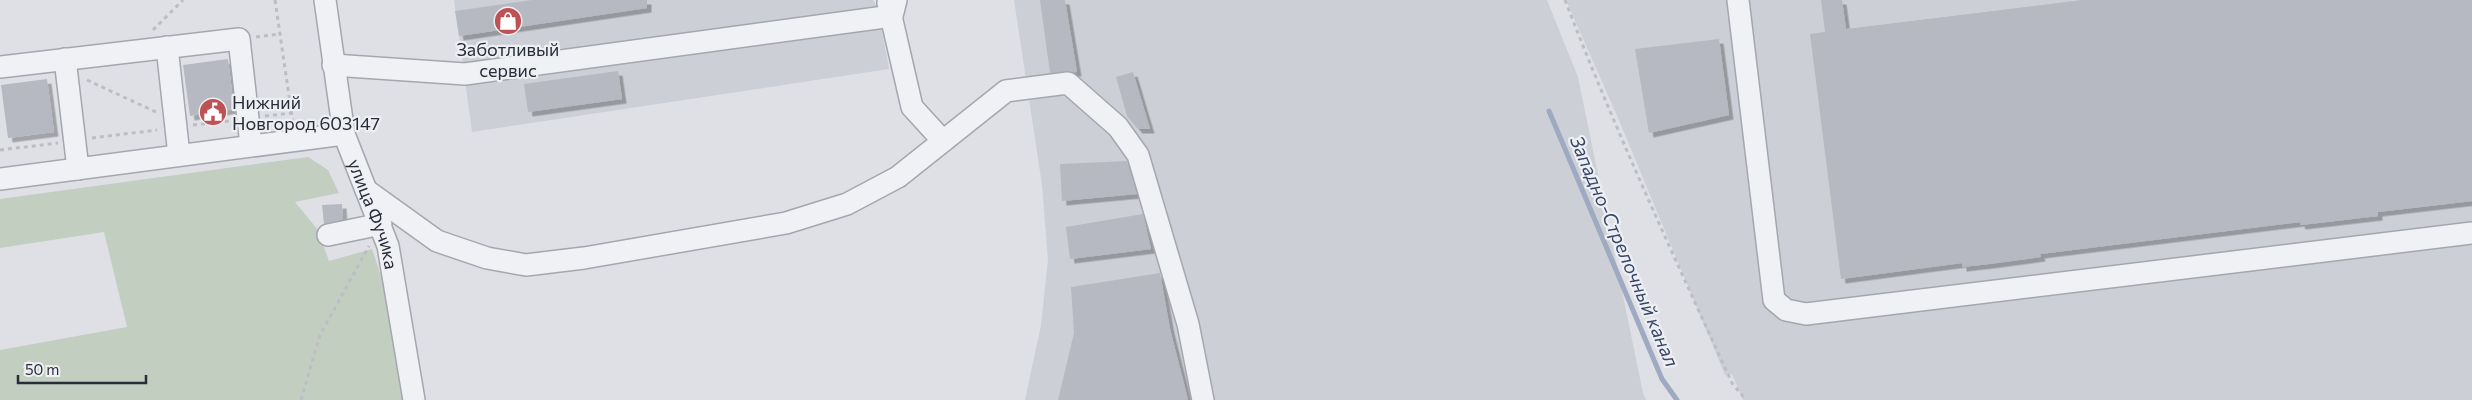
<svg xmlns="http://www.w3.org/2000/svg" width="2472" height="400" font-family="Commissioner,sans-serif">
	<defs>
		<filter id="shadow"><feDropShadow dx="4.5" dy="4.5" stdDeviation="0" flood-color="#0004"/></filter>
	</defs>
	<rect width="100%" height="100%" fill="#dee0e5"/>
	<g fill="#cccfd6">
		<polygon points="454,0 873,0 878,8 889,69 472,132"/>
		<polygon points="1014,0 1547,0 1578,77 1643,393 1646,400 1025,400 1041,325 1048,260 1042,185"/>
		<polygon points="1566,0 2472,0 2472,400 1743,400 1732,374 1725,375 1618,118"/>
	</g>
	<polygon fill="#c2cec0" points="308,157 328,170 339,193 295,202 318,230 329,261 372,249 401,336 410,400 0,400 0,350 127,327 104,232 0,248 0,199"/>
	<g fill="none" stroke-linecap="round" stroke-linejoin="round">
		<polyline stroke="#9daac1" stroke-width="5" points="1549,111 1662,379 1677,400"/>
	</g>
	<g fill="#b6b9c1" filter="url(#shadow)">
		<polygon points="532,0 647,0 647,8 459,36 455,11"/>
		<polygon points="1040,0 1065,0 1077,72 1050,73"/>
		<polygon points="1821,0 1842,0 1846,29 2082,0 2472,0 2472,201 2378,212 2378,216 2301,225 2300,222 2040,254 2041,257 1989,264 1962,267 1962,263 1841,279 1810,34 1825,32"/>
		<polygon points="1719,39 1729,115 1649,133 1635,49"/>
		<polygon points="228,59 234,109 190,116 183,65"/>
		<polygon points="618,71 622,99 528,112 524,84"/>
		<polygon points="1133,72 1150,129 1138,129 1127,116 1116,77"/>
		<polygon points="47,79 54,132 8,138 1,85"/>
		<polygon points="1127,161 1137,194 1062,201 1060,164"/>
		<polygon points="342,204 343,219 324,224 322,205"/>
		<polygon points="1143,214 1151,249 1070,259 1066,227"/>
		<polygon points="1160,273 1170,329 1188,400 1058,400 1074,333 1071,287"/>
	</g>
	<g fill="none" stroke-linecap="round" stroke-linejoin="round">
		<defs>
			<g id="minor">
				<path id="s1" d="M325,0L344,134L388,246L414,400"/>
				<polyline points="1738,0 1774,300 1786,310 1806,314 2472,233"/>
				<polyline points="888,3 912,107 943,141"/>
				<polyline points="167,47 179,155"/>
				<polyline points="65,59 78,169"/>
				<polyline points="333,65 465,74 892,16 896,0"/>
				<polyline points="0,67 239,39 251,145"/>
				<polyline points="0,179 344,134"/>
				<polyline points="366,190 437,241 487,258 526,265 584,258 786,223 847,204 898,177 1006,91 1068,83 1118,127 1138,155 1188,324 1203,400"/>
				<polyline points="328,235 381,224"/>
			</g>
		</defs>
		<use href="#minor" stroke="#a4a7ae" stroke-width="24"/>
		<g stroke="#bcbec4" stroke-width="3" stroke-dasharray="4 4" stroke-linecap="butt">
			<polyline points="275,0 293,123"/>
			<path d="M1565,0C1615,130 1674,257 1732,383L1746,400"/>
			<polyline points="153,30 183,0"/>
			<polyline points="256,37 280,34"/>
			<polyline points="87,80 156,112"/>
			<polyline points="265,116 292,113"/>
			<polyline points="193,125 229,121"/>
			<polyline points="92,138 157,130"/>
			<polyline points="0,150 58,143"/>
			<polyline points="301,400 320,335 369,246"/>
		</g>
		<use href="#minor" stroke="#f0f1f4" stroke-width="21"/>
	</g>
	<defs>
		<symbol id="shop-disc" viewBox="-11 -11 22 22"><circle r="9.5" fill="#bd5154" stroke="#edeff3"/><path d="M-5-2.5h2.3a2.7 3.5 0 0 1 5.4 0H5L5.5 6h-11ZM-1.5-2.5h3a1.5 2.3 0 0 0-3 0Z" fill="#fff"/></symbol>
		<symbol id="civic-disc" viewBox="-11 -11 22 22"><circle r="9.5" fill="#bd5154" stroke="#edeff3"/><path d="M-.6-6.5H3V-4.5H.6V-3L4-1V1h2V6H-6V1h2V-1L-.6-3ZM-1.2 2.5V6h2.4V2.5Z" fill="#fff"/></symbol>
	</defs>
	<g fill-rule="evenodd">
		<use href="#shop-disc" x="492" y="5" width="32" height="32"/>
		<use href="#civic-disc" x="197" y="96" width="32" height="32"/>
	</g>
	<g text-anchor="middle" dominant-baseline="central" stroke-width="4.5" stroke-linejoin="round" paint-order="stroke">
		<g font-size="18" fill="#292d3a" stroke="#edeff3">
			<text x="508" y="49">Заботливый<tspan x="508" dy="21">сервис</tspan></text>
			<text x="232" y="102" text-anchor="start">Нижний<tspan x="232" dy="21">Новгород 603147</tspan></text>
		</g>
		<g font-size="18" fill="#292d3a" stroke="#edeff3">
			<text stroke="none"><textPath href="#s1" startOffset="221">улица Фучика</textPath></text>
		</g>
		<g font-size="19" font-style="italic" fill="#384869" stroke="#edeff3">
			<text transform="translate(1625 251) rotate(67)">Западно-Стрелочный канал</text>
		</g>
	</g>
	<path d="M18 375v8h128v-8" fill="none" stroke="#292d3a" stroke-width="2.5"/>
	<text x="25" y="375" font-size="15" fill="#292d3a" stroke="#edeff3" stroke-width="4" paint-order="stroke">50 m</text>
</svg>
